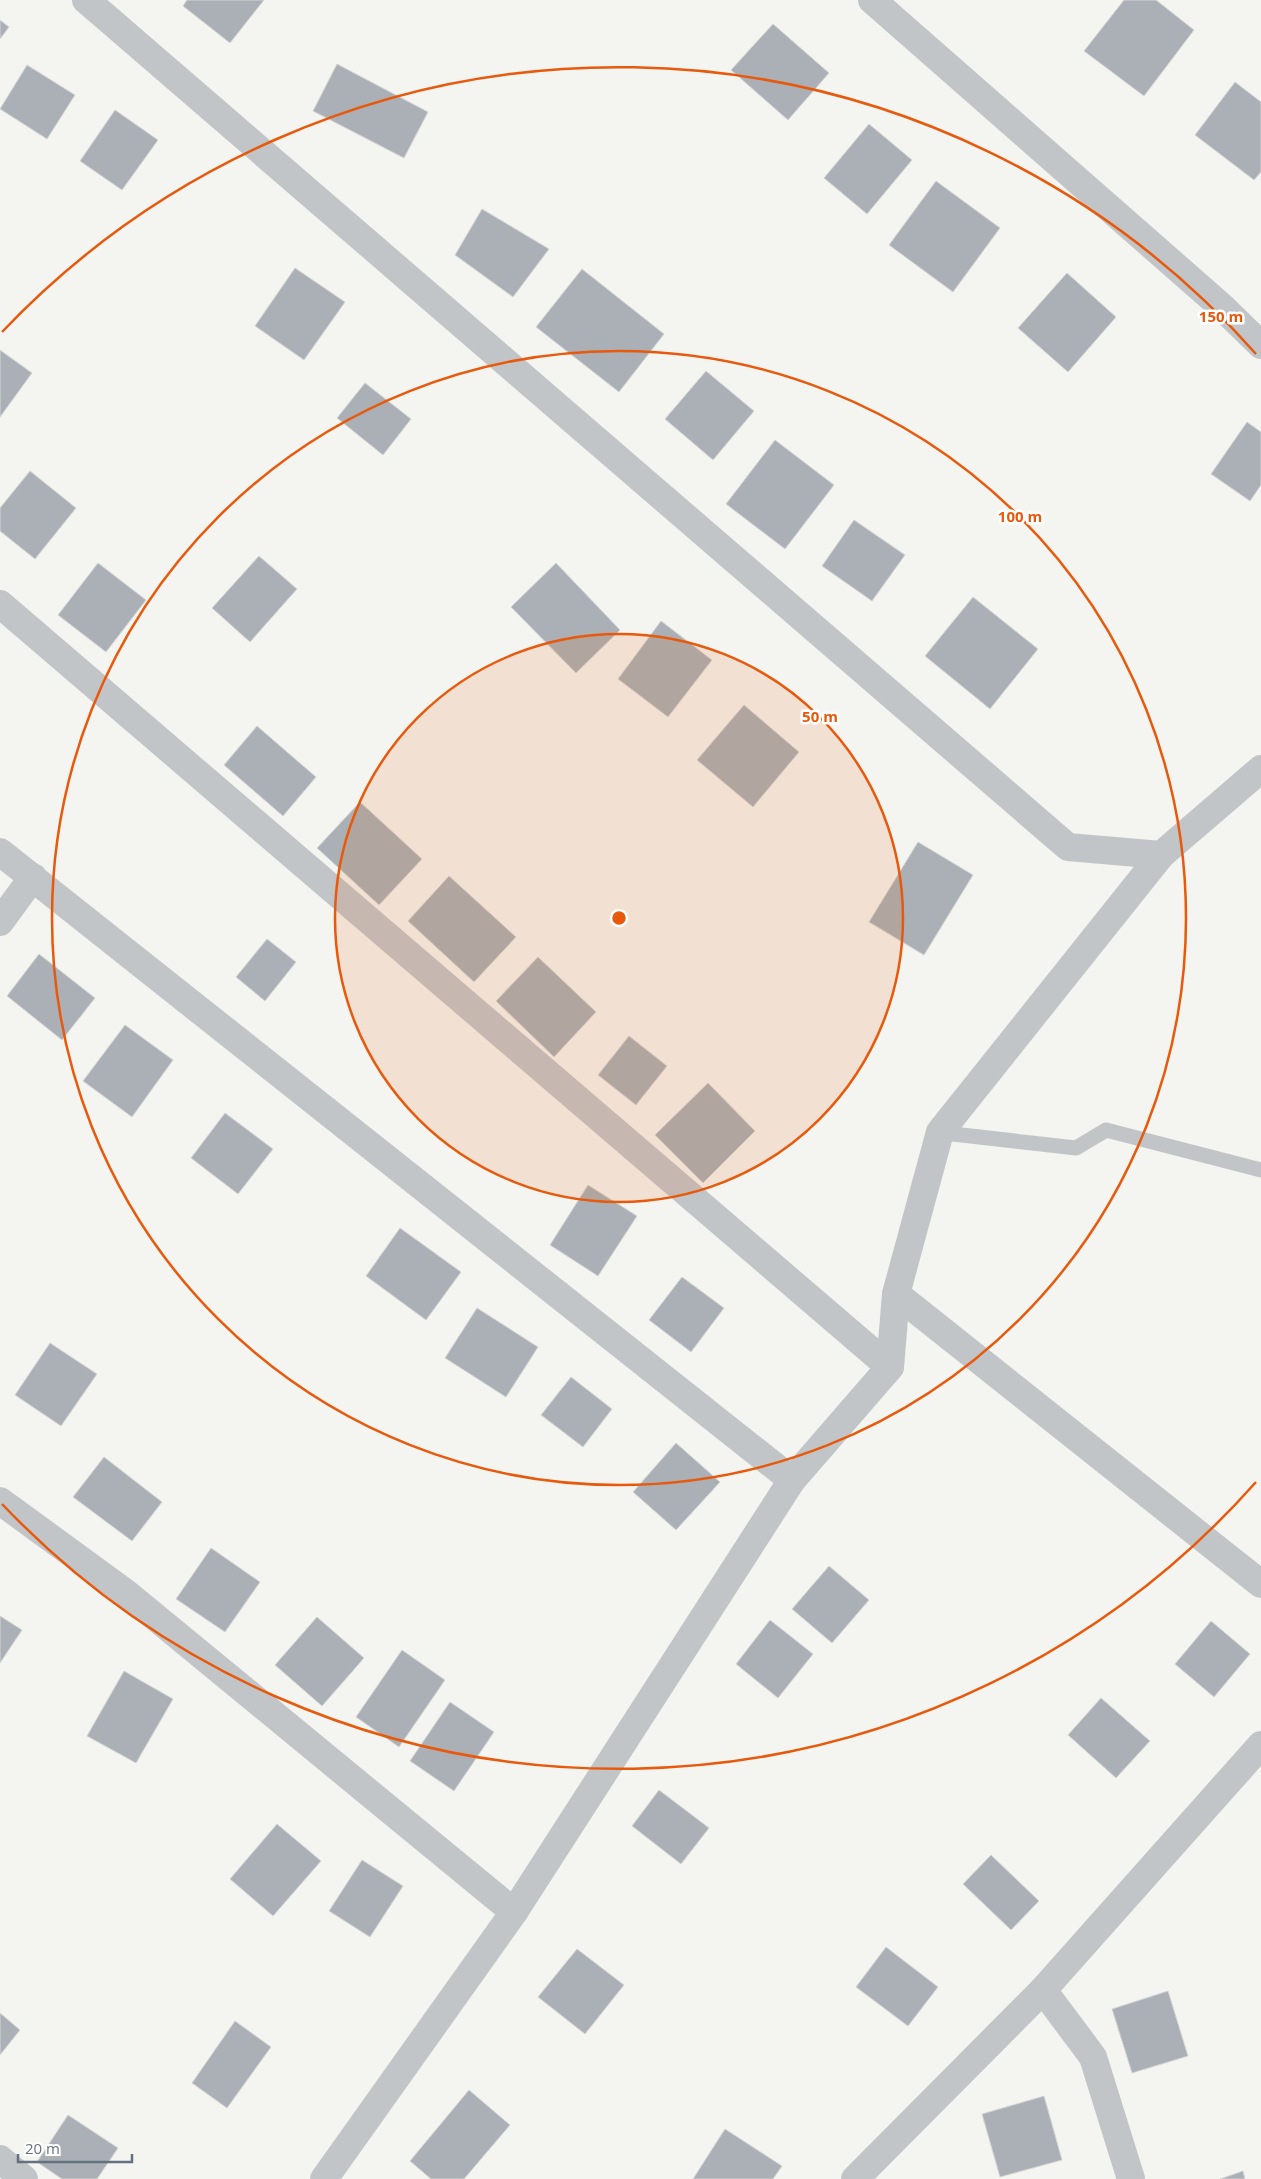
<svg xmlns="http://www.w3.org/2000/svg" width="1261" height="2179" font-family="'Open Sans',sans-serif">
	<rect width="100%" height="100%" fill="#f4f4f0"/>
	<g fill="#aab0b6" stroke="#d5d5d3">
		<polygon points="187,0 264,0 230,43 183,6"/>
		<polygon points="1124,0 1156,0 1194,30 1144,96 1084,51"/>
		<polygon points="0,20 9,27 0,39"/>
		<polygon points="773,24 829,73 788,120 731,70"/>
		<polygon points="337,64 428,112 404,158 313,111"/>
		<polygon points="27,65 75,95 47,139 0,109"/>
		<polygon points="1235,82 1261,102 1261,172 1254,180 1195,135"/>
		<polygon points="115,110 158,140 122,190 80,161"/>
		<polygon points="869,124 912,160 867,214 824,178"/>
		<polygon points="936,181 1000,228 953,292 889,245"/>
		<polygon points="482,209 549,249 513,297 455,255"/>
		<polygon points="295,268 345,302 304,360 255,326"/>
		<polygon points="582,269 664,334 619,392 536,327"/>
		<polygon points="1067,273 1116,317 1068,372 1018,328"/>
		<polygon points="0,350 32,373 0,417"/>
		<polygon points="706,371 754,411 713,460 665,419"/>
		<polygon points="365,383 411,419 383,455 337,418"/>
		<polygon points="1247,422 1261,432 1261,485 1250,501 1211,474"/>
		<polygon points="775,440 834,485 785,549 726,504"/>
		<polygon points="30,471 76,508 35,559 0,531 0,508"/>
		<polygon points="854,520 905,555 872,601 822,566"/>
		<polygon points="259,556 297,589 250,642 212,608"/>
		<polygon points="98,563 146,600 106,652 58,615"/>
		<polygon points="556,563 620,630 576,673 511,607"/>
		<polygon points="973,597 1038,649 990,709 925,656"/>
		<polygon points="661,621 712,660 668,717 618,679"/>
		<polygon points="744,705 799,752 753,807 697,760"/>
		<polygon points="257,726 316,777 283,816 224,765"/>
		<polygon points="360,802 422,859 379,905 317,848"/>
		<polygon points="918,842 973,875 924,955 869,922"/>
		<polygon points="449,876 516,937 474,982 408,921"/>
		<polygon points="267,939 296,962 265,1001 236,977"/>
		<polygon points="39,954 95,998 62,1040 7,996"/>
		<polygon points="538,957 596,1012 554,1057 496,1001"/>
		<polygon points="125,1025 173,1060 132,1117 83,1081"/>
		<polygon points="629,1036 667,1066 636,1105 598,1075"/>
		<polygon points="708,1083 755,1131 703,1183 655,1135"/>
		<polygon points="225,1113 273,1149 238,1194 191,1158"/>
		<polygon points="588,1185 637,1216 598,1276 550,1245"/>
		<polygon points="400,1228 461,1272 426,1320 366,1276"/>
		<polygon points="682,1277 724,1308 691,1352 649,1320"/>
		<polygon points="477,1308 538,1347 506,1397 445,1358"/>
		<polygon points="50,1343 97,1374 61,1426 15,1395"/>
		<polygon points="571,1377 612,1409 583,1447 541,1415"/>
		<polygon points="676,1443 720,1482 676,1530 633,1492"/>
		<polygon points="104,1457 162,1502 132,1541 73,1497"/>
		<polygon points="211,1548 260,1582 225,1632 176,1599"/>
		<polygon points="829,1566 869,1600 832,1643 792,1609"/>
		<polygon points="0,1616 22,1630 0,1663"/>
		<polygon points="317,1617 364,1658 322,1706 275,1665"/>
		<polygon points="770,1620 813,1654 778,1698 736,1664"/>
		<polygon points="1211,1621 1250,1654 1214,1697 1175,1664"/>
		<polygon points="402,1650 445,1680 399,1747 356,1717"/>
		<polygon points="124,1671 173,1699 136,1763 87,1736"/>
		<polygon points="1101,1698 1150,1741 1116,1778 1068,1735"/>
		<polygon points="450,1702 494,1732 454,1791 410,1761"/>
		<polygon points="659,1790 709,1828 681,1864 632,1826"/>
		<polygon points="277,1824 321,1861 273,1916 230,1879"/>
		<polygon points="991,1855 1039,1901 1011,1930 963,1884"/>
		<polygon points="362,1860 403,1886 370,1937 329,1911"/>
		<polygon points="886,1947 938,1987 908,2026 856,1987"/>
		<polygon points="577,1949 624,1985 585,2034 538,1997"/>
		<polygon points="1168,1991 1188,2056 1132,2073 1112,2009"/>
		<polygon points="0,2013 20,2030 0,2055"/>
		<polygon points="235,2021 271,2047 227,2108 192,2083"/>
		<polygon points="469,2090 510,2125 464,2179 431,2179 410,2161"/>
		<polygon points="1044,2096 1062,2160 1000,2177 982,2114"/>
		<polygon points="68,2115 118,2148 97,2179 62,2179 37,2162"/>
		<polygon points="725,2129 782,2166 773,2179 693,2179"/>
		<polygon points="1243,2171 1245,2179 1220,2179"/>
	</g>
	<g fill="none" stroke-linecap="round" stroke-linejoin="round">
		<polyline stroke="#c2c5c8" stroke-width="15" points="935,1132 1076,1148 1106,1130 1261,1170"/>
		<g stroke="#c2c5c8" stroke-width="28">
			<polyline points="86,0 1068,847 1161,855"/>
			<polyline points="872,0 1222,307 1261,345"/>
			<polyline points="0,604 890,1367"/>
			<polyline points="0,852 792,1480"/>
			<polyline points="0,922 33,877"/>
			<polyline points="896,1294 1261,1584"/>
			<polyline points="0,1501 126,1593 514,1912"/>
			<polyline points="1043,1990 1093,2057 1131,2179"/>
			<polyline points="0,2159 24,2179"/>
			<polyline points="324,2179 514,1912 792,1480 890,1367 896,1294 940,1132 1161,855 1261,769"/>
			<polyline points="855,2179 1043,1990 1261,1745"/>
		</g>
	</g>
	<circle cx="619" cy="918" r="284" fill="#e8590c" fill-opacity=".12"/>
	<g fill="none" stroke="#e8590c" stroke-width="2.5">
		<circle cx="619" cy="918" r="284"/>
		<circle cx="619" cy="918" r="567"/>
		<path d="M1256 1482A851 851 0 0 1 2 1504M2 332A851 851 0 0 1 1256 354"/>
	</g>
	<circle cx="619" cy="918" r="8" fill="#e8590c" stroke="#fff" stroke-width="2.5"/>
	<g font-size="15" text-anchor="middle" font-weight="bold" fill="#e8590c" stroke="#fff" stroke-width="5" stroke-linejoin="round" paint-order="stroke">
		<text x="1221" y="322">150 m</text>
		<text x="1020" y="522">100 m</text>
		<text x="820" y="722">50 m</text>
	</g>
	<path d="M18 2154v8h114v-8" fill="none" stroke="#647280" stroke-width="2.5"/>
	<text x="25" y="2154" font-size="15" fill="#647280" stroke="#ffffff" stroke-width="4" paint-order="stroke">20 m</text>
</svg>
